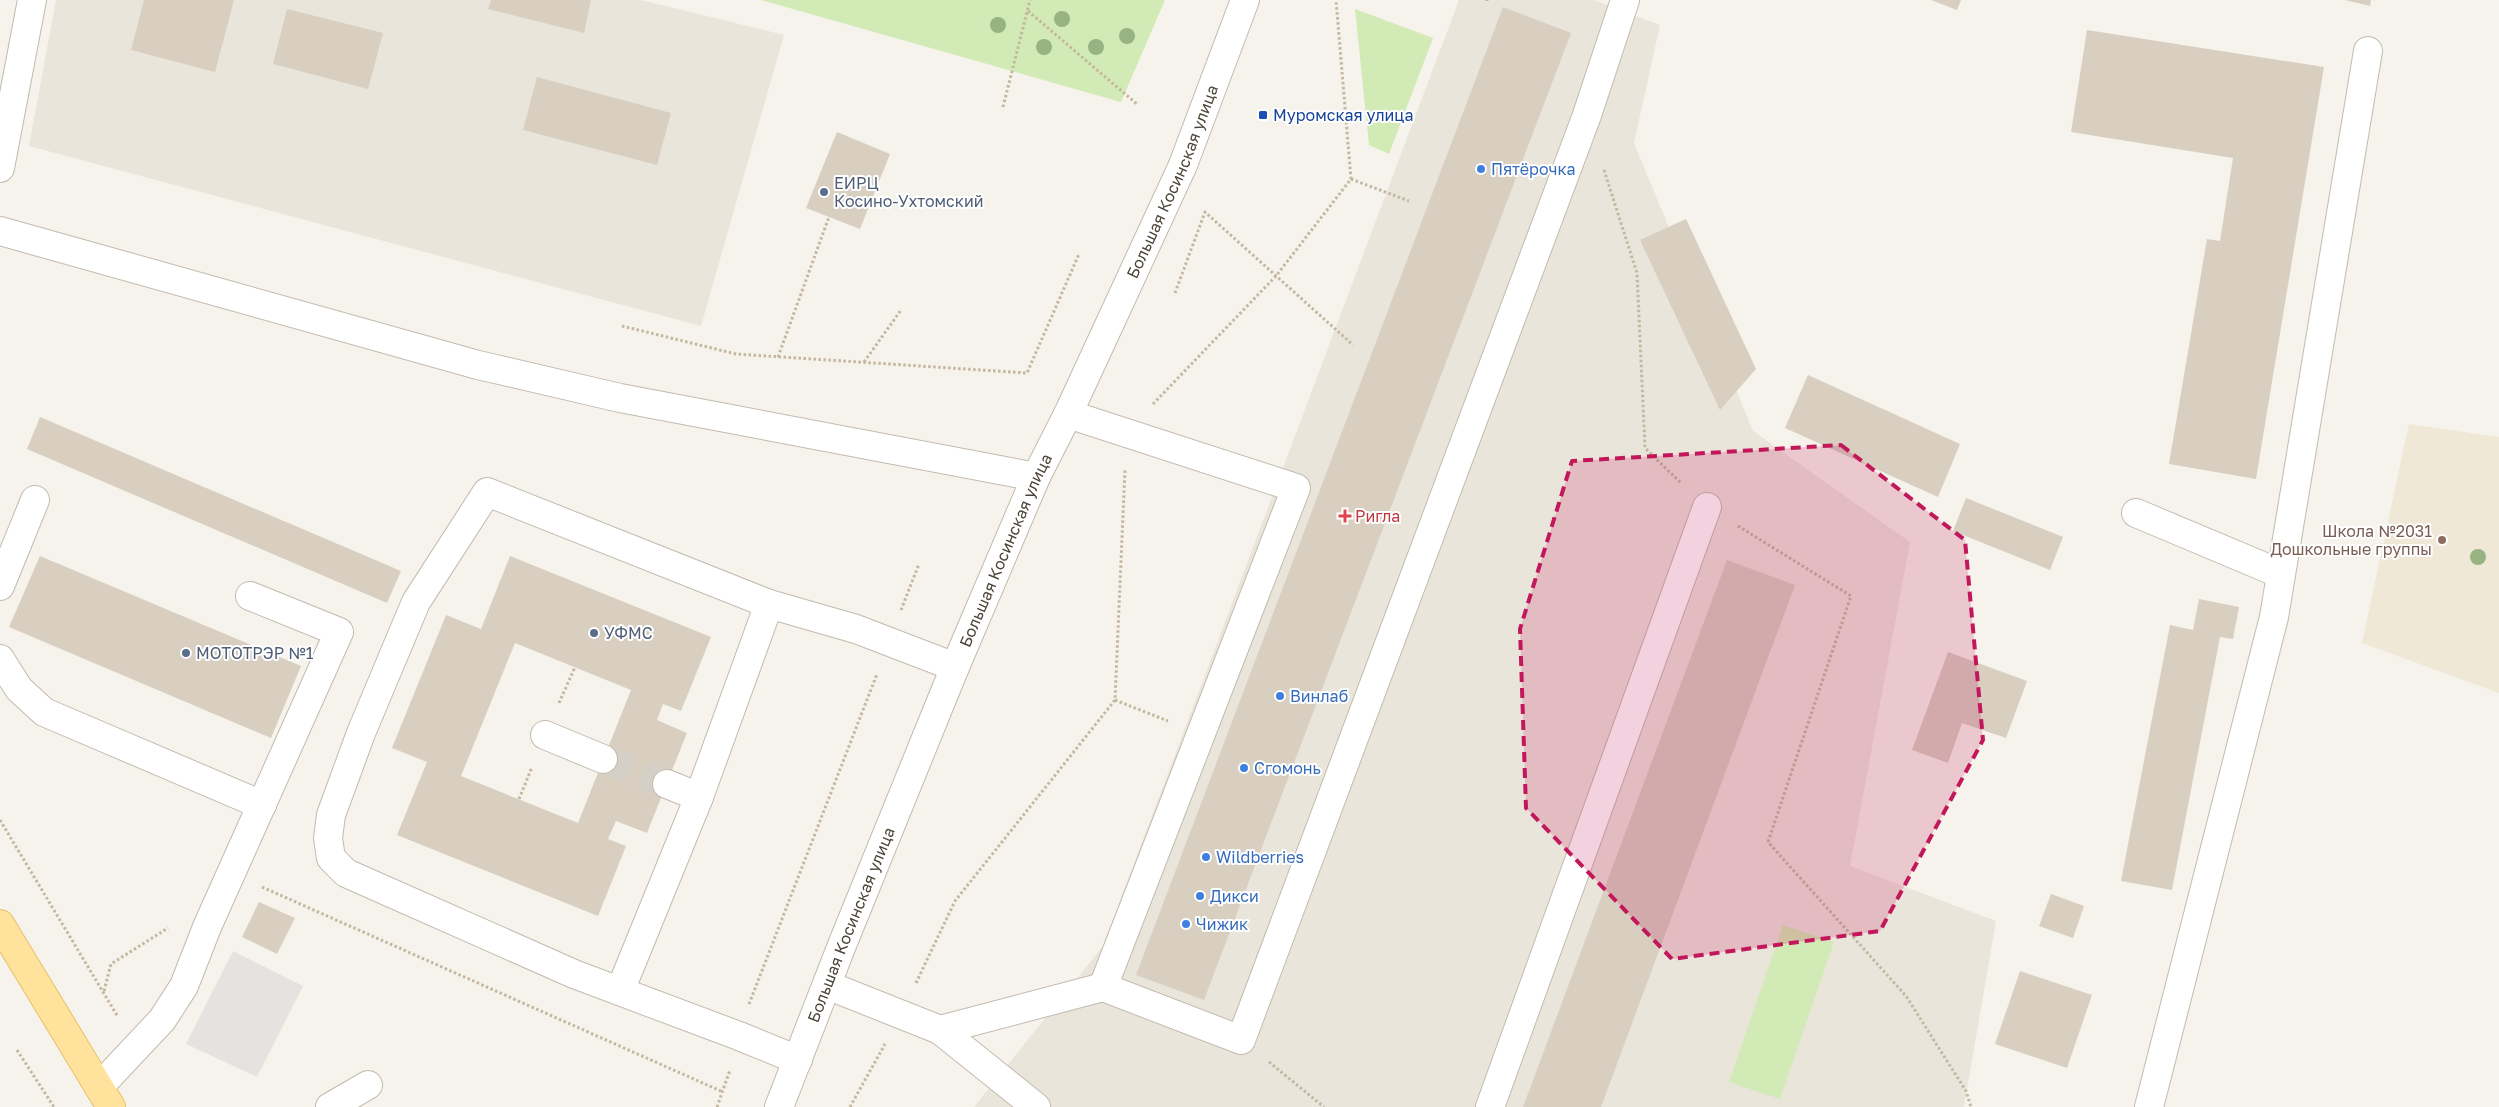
<svg xmlns="http://www.w3.org/2000/svg" width="2499" height="1107" font-family="'Golos Text',sans-serif">
	<rect width="100%" height="100%" fill="#f6f3ec"/>
	<g fill="#eae5da">
		<polygon points="56,0 641,0 784,35 701,326 29,146"/>
		<polygon points="1459,0 1594,0 1660,25 1634,143 1753,431 1910,542 1850,866 1996,921 1964,1107 974,1107 1103,946"/>
	</g>
	<polygon fill="#efe8d6" points="2409,424 2499,437 2499,693 2362,643"/>
	<g fill="#d2eab5">
		<polygon points="761,0 1165,0 1121,102"/>
		<polygon points="1355,9 1433,38 1389,154 1369,145"/>
		<polygon points="1783,925 1834,942 1780,1099 1729,1082"/>
	</g>
	<polygon fill="#e5e3e0" points="233,951 303,986 257,1077 186,1044"/>
	<g fill="#d8cfc1" fill-rule="evenodd">
		<polygon points="144,0 234,0 215,72 131,50"/>
		<polygon points="491,0 591,0 584,33 488,9"/>
		<polygon points="1931,0 1961,0 1957,10"/>
		<polygon points="2345,0 2371,0 2370,6"/>
		<polygon points="1503,7 1571,33 1204,1000 1136,975"/>
		<polygon points="287,9 383,33 368,89 273,64"/>
		<polygon points="2087,30 2324,67 2256,479 2169,464 2207,239 2220,241 2233,158 2071,132"/>
		<polygon points="537,77 671,113 657,165 523,130"/>
		<polygon points="837,132 890,154 860,229 806,208"/>
		<polygon points="1686,219 1756,369 1720,410 1640,240"/>
		<polygon points="1808,375 1960,444 1938,497 1785,428"/>
		<polygon points="40,417 401,571 387,603 27,449"/>
		<polygon points="1966,498 2063,537 2050,570 1953,531"/>
		<polygon points="40,556 301,666 271,738 9,627"/>
		<path d="M510,556L711,637L681,711L663,704L657,720L687,733L647,833L616,821L608,839L626,846L598,916L397,835L427,762L392,748L446,615L481,629ZM515,643L631,690L578,823L461,776Z"/>
		<polygon points="1727,560 1795,585 1601,1107 1523,1107"/>
		<polygon points="2199,599 2239,607 2233,639 2220,637 2172,890 2121,881 2170,625 2193,630"/>
		<polygon points="1948,652 2027,681 2006,738 1962,723 1948,763 1912,750"/>
		<polygon points="2051,894 2084,906 2073,938 2039,926"/>
		<polygon points="259,902 295,918 277,954 242,937"/>
		<polygon points="2020,971 2092,995 2067,1068 1995,1044"/>
	</g>
	<g fill="none" stroke-linecap="round" stroke-linejoin="round">
		<polyline stroke="#d4d0c8" stroke-width="28" stroke-dasharray="28 14" stroke-linecap="butt" points="603,759 667,784"/>
		<defs>
			<g id="minor">
				<polyline points="0,168 32,0"/>
				<polyline points="0,231 478,365 620,398 1036,477"/>
				<polyline points="1068,414 1296,488 1103,987"/>
				<polyline points="2136,513 2281,574"/>
				<polyline points="0,586 35,500"/>
				<polyline points="0,659 19,689 44,712 262,805"/>
				<polyline points="545,735 603,759"/>
				<polyline points="667,784 699,797"/>
				<polyline points="827,985 940,1030 1103,987 1241,1040 1587,115 1625,0"/>
				<polyline points="620,991 699,797 769,604"/>
				<polyline points="940,1030 1036,1107"/>
				<polyline points="798,1060 739,1036 574,974 346,873 331,858 328,838 331,815 361,733 416,602 487,492 769,604 856,629 955,667"/>
				<polyline points="99,1087 162,1020 184,986 207,927 339,632 250,596"/>
				<polyline points="330,1107 368,1085"/>
				<path id="s1" d="M779,1107L842,945L955,667L1036,477L1068,414L1183,165L1245,0"/>
				<polyline points="1490,1107 1707,507"/>
				<polyline points="2149,1107 2274,617 2368,51"/>
			</g>
			<polyline id="major" points="0,924 111,1107"/>
		</defs>
		<use href="#minor" stroke="#c2bbae" stroke-width="30"/>
		<use href="#major" stroke="#e6c16a" stroke-width="30"/>
		<g stroke="#c4b79f" stroke-width="3" stroke-dasharray="2.5 2.5" stroke-linecap="butt">
			<polyline points="1487,1 1487,0"/>
			<polyline points="1028,11 1137,104"/>
			<polyline points="1003,107 1030,0"/>
			<polyline points="1604,170 1637,273 1645,448 1681,483"/>
			<polyline points="1351,179 1409,201"/>
			<polyline points="1175,293 1205,212 1353,345"/>
			<polyline points="622,326 736,354 1027,373 1079,254"/>
			<polyline points="778,357 829,217"/>
			<polyline points="864,362 901,310"/>
			<polyline points="1153,404 1276,276 1351,179 1336,0"/>
			<polyline points="1738,526 1851,596 1768,842 1906,996 1966,1091 1971,1107"/>
			<polyline points="901,610 919,564"/>
			<polyline points="1115,700 1168,721"/>
			<polyline points="559,703 575,667"/>
			<polyline points="519,799 532,767"/>
			<polyline points="0,820 118,1017"/>
			<polyline points="262,887 723,1092"/>
			<polyline points="916,983 955,901 1115,700 1125,469"/>
			<polyline points="104,991 111,964 168,928"/>
			<polyline points="749,1004 877,674"/>
			<polyline points="17,1050 54,1107"/>
			<polyline points="1269,1062 1324,1107"/>
			<polyline points="717,1107 730,1070"/>
			<polyline points="850,1107 885,1044"/>
		</g>
		<use href="#minor" stroke="#fff" stroke-width="28"/>
		<use href="#major" stroke="#ffe39c" stroke-width="28"/>
	</g>
	<g fill="#97b381">
		<circle cx="1062" cy="19" r="8"/>
		<circle cx="998" cy="25" r="8"/>
		<circle cx="1127" cy="36" r="8"/>
		<circle cx="1044" cy="47" r="8"/>
		<circle cx="1096" cy="47" r="8"/>
		<circle cx="2478" cy="557" r="8"/>
	</g>
	<path fill="#c2185b" fill-opacity="0.2" stroke="#c2185b" stroke-width="4" stroke-dasharray="10 6" stroke-linejoin="round" d="M1841,445L1965,540L1983,740L1880,931L1672,959L1526,808L1520,629L1572,461Z"/>
	<rect fill="#1a4fb4" stroke="#fff" stroke-width="2" x="1258" y="110" width="10" height="10" rx="2.5"/>
	<g fill="#3f7fe0" stroke="#fff" stroke-width="2">
		<circle cx="1481" cy="169" r="5"/>
		<circle cx="1280" cy="696" r="5"/>
		<circle cx="1244" cy="768" r="5"/>
		<circle cx="1206" cy="857" r="5"/>
		<circle cx="1200" cy="896" r="5"/>
		<circle cx="1186" cy="924" r="5"/>
	</g>
	<g fill="#5c6f8a" stroke="#fff" stroke-width="2">
		<circle cx="824" cy="192" r="5"/>
		<circle cx="594" cy="633" r="5"/>
		<circle cx="186" cy="653" r="5"/>
	</g>
	<path fill="#e0444e" stroke="#fff" stroke-width="2" d="M1342.5 508.5h5v5h5v5h-5v5h-5v-5h-5v-5h5z"/>
	<circle fill="#8d6e63" stroke="#fff" stroke-width="2" cx="2442" cy="540" r="5"/>
	<g text-anchor="middle" dominant-baseline="central" stroke-width="4" stroke-linejoin="round" paint-order="stroke">
		<g font-size="16" fill="#164399" stroke="#fff" text-anchor="start">
			<text x="1273" y="115">Муромская улица</text>
		</g>
		<g font-size="16" fill="#366cbe" stroke="#fff" text-anchor="start">
			<text x="1491" y="169">Пятёрочка</text>
			<text x="1290" y="696">Винлаб</text>
			<text x="1254" y="768">Сгомонь</text>
			<text x="1216" y="857">Wildberries</text>
			<text x="1210" y="896">Дикси</text>
			<text x="1196" y="924">Чижик</text>
		</g>
		<g font-size="16" fill="#4b4439" stroke="#fff">
			<text stroke="none"><textPath href="#s1" startOffset="1006">Большая Косинская улица</textPath></text>
			<text stroke="none"><textPath href="#s1" startOffset="601">Большая Косинская улица</textPath></text>
			<text stroke="none"><textPath href="#s1" startOffset="196">Большая Косинская улица</textPath></text>
		</g>
		<g font-size="16" fill="#4e5e75" stroke="#fff" text-anchor="start">
			<text x="834" y="183">ЕИРЦ<tspan x="834" dy="18">Косино-Ухтомский</tspan></text>
			<text x="604" y="633">УФМС</text>
			<text x="196" y="653">МОТОТРЭР №1</text>
		</g>
		<g font-size="16" fill="#be3a42" stroke="#fff" text-anchor="start">
			<text x="1355" y="516">Ригла</text>
		</g>
		<g font-size="16" fill="#785e54" stroke="#fff" text-anchor="end">
			<text x="2432" y="531">Школа №2031<tspan x="2432" dy="18">Дошкольные группы</tspan></text>
		</g>
	</g>
</svg>
